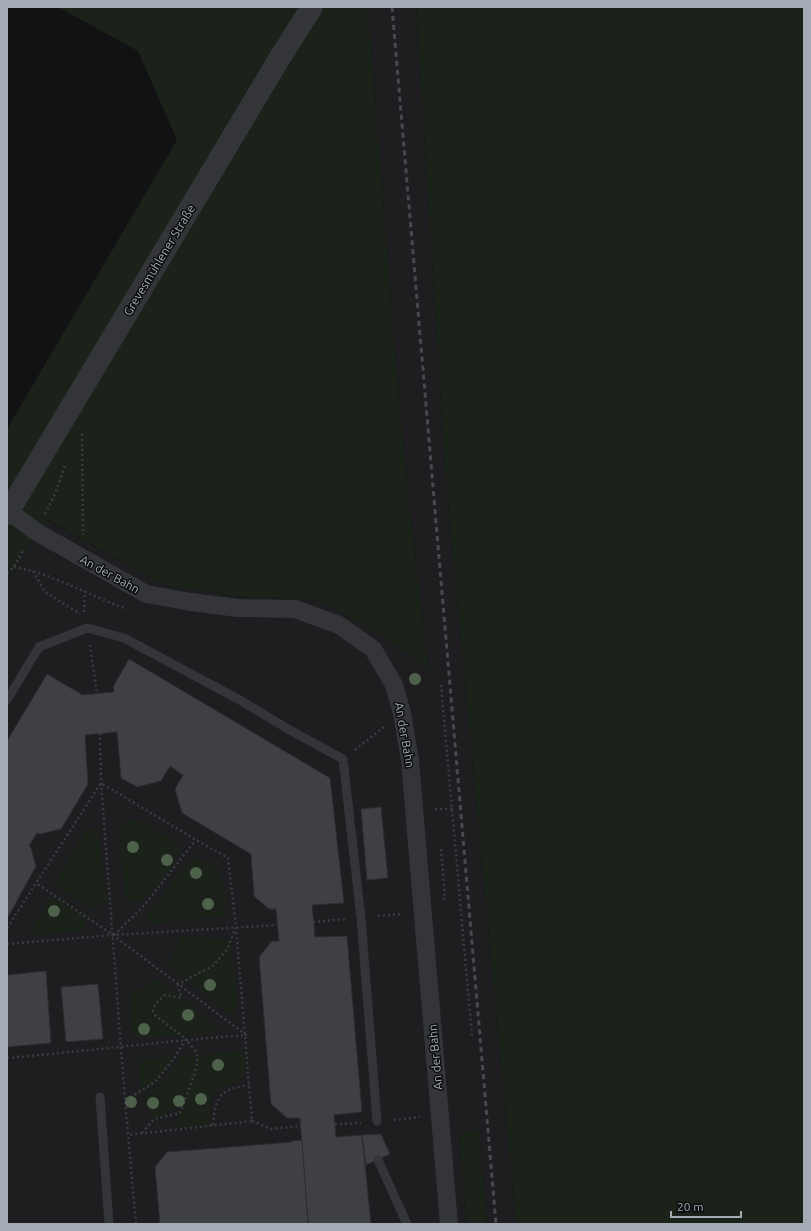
<svg xmlns="http://www.w3.org/2000/svg" width="811" height="1231" font-family="Ubuntu,sans-serif">
	<rect width="100%" height="100%" fill="#121214"/>
	<polygon fill="#1e1e21" points="368,7 416,7 446,482 516,1224 487,1224 479,1130 459,1133 466,1224 7,1224 7,579 45,519 164,585 233,596 320,601 388,639 429,672 408,493 396,363"/>
	<g fill="#1a221a">
		<polygon points="58,7 368,7 396,363 408,493 429,672 388,639 320,601 233,596 164,585 46,519 7,579 7,429 177,140 138,51"/>
		<polygon points="416,7 804,7 804,1224 516,1224 446,482"/>
		<path d="M135,819C148,824 158,831 169,838C174,841 178,843 182,847C174,866 155,892 137,903L126,900C125,886 117,836 122,827C125,821 130,821 135,819Z"/>
		<path d="M95,829L99,837L107,902L95,906L91,910L56,884C64,865 75,846 87,830Z"/>
		<path d="M192,858C221,862 231,890 224,916L151,924L146,914Z"/>
		<polygon points="50,897 56,898 86,919 83,930 37,936 30,932"/>
		<polygon points="179,937 217,938 231,942 237,1002 235,1014 231,1015 187,980 173,972 167,965 178,948"/>
		<polygon points="155,980 163,983 208,1018 220,1029 213,1034 193,1034 138,1038 132,1035 130,1012 130,992 140,990"/>
		<path d="M239,1051L245,1053C245,1060 246,1069 243,1075C238,1088 216,1083 211,1101C208,1109 210,1117 210,1125L173,1129L191,1087L198,1055Z"/>
		<path d="M181,1055H195C194,1064 194,1075 191,1083C185,1097 170,1119 154,1119L149,1114L145,1097C150,1090 158,1086 164,1080C171,1072 176,1063 181,1055Z"/>
		<polygon points="175,1057 155,1082 140,1091 139,1059"/>
		<polygon points="479,1130 487,1224 466,1224 459,1132"/>
	</g>
	<g fill="#3e4044" stroke="#2c2d30">
		<polygon points="129,659 330,778 344,903 312,905 315,937 347,936 362,1112 334,1115 336,1137 362,1135 371,1224 308,1224 300,1118 287,1118 271,1104 259,957 272,941 279,941 276,909 269,909 254,896 251,854 182,813 175,789 183,775 170,766 161,781 137,787 121,778 117,732 85,735 88,784 61,829 40,834 37,833 29,846 31,848 36,866 7,919 7,741 47,674 81,694 81,695 114,692 113,687"/>
		<polygon points="381,807 388,878 367,880 361,809"/>
		<polygon points="46,971 51,1043 7,1047 7,975"/>
		<polygon points="98,984 103,1039 66,1042 61,987"/>
		<polygon points="381,1134 390,1154 366,1165 362,1135"/>
		<polygon points="302,1140 308,1224 160,1224 155,1167 167,1152 292,1142 292,1141"/>
	</g>
	<g fill="none" stroke-linecap="round" stroke-linejoin="round">
		<g stroke="#393c40" stroke-width="2.5" stroke-dasharray="2 3" stroke-linecap="butt">
			<polyline points="82,434 83,535"/>
			<polyline points="45,514 55,494 65,465"/>
			<path d="M14,567C50,573 89,595 124,608"/>
			<polyline points="33,571 45,592 80,614"/>
			<polyline points="7,573 14,567 24,549"/>
			<polyline points="84,612 85,591"/>
			<polyline points="90,645 97,694"/>
			<polyline points="441,685 472,1036"/>
			<polyline points="100,733 101,783 125,1100 136,1224"/>
			<polyline points="355,750 384,727"/>
			<polyline points="435,809 454,809"/>
			<polyline points="441,849 445,899 442,899"/>
			<polyline points="378,916 402,914"/>
			<polyline points="313,922 345,919"/>
			<polyline points="7,928 101,783 196,840 228,858 236,927 252,1121 128,1135"/>
			<polyline points="114,935 142,908 195,841"/>
			<polyline points="7,944 113,935 277,925"/>
			<path d="M7,1058C87,1051 166,1041 246,1035L113,935L36,883"/>
			<polyline points="126,1100 155,1082 175,1057 186,1039 156,1016 153,1011 154,1007 158,1001 165,995 181,998 178,985 191,977 213,966 228,948 235,929"/>
			<polyline points="394,1120 420,1117"/>
			<polyline points="252,1121 271,1129 301,1126"/>
			<polyline points="335,1124 361,1123"/>
			<path d="M213,1125C215,1097 220,1089 249,1085"/>
			<path d="M142,1133L154,1119L180,1113C184,1102 200,1065 197,1055C196,1050 189,1044 186,1039"/>
		</g>
		<g stroke="#333539" stroke-width="9">
			<polyline points="7,700 39,647 87,628 124,638 238,699 288,729 343,759 361,918 377,1121"/>
			<polyline points="100,1097 109,1224"/>
			<polyline points="378,1160 407,1224"/>
		</g>
		<polyline stroke="#333539" stroke-width="18" points="9,511 35,531 146,594 191,602 238,608 295,609 339,625 373,649 394,685 402,713 410,760 449,1224"/>
		<polyline stroke="#333539" stroke-width="22" points="7,514 279,59 312,7"/>
		<polyline stroke="#46494e" stroke-width="3" stroke-dasharray="5 4" stroke-linecap="butt" points="392,7 496,1224"/>
	</g>
	<g fill="#4d614b">
		<circle cx="415" cy="679" r="6"/>
		<circle cx="133" cy="847" r="6"/>
		<circle cx="167" cy="860" r="6"/>
		<circle cx="196" cy="873" r="6"/>
		<circle cx="208" cy="904" r="6"/>
		<circle cx="54" cy="911" r="6"/>
		<circle cx="210" cy="985" r="6"/>
		<circle cx="188" cy="1015" r="6"/>
		<circle cx="144" cy="1029" r="6"/>
		<circle cx="218" cy="1065" r="6"/>
		<circle cx="201" cy="1099" r="6"/>
		<circle cx="179" cy="1101" r="6"/>
		<circle cx="131" cy="1102" r="6"/>
		<circle cx="153" cy="1103" r="6"/>
	</g>
	<g text-anchor="middle" dominant-baseline="central" stroke-width="3" stroke-linejoin="round" paint-order="stroke">
		<g font-size="12" fill="#a3acb5" stroke="#0d0d0f">
			<text transform="translate(159 260) rotate(-59)">Grevesmühlener Straße</text>
			<text transform="translate(110 574) rotate(29)">An der Bahn</text>
			<text transform="translate(405 735) rotate(80)">An der Bahn</text>
			<text transform="translate(435 1057) rotate(-95)">An der Bahn</text>
		</g>
	</g>
	<rect width="811" height="1231" fill="none" stroke="#a3acb5" stroke-width="16"/>
	<path d="M671 1211v6h70v-6" fill="none" stroke="#a3acb5" stroke-width="2"/>
	<text x="677" y="1211" font-size="12" fill="#a3acb5" stroke="#0d0d0f" stroke-width="3" paint-order="stroke">20 m</text>
</svg>
